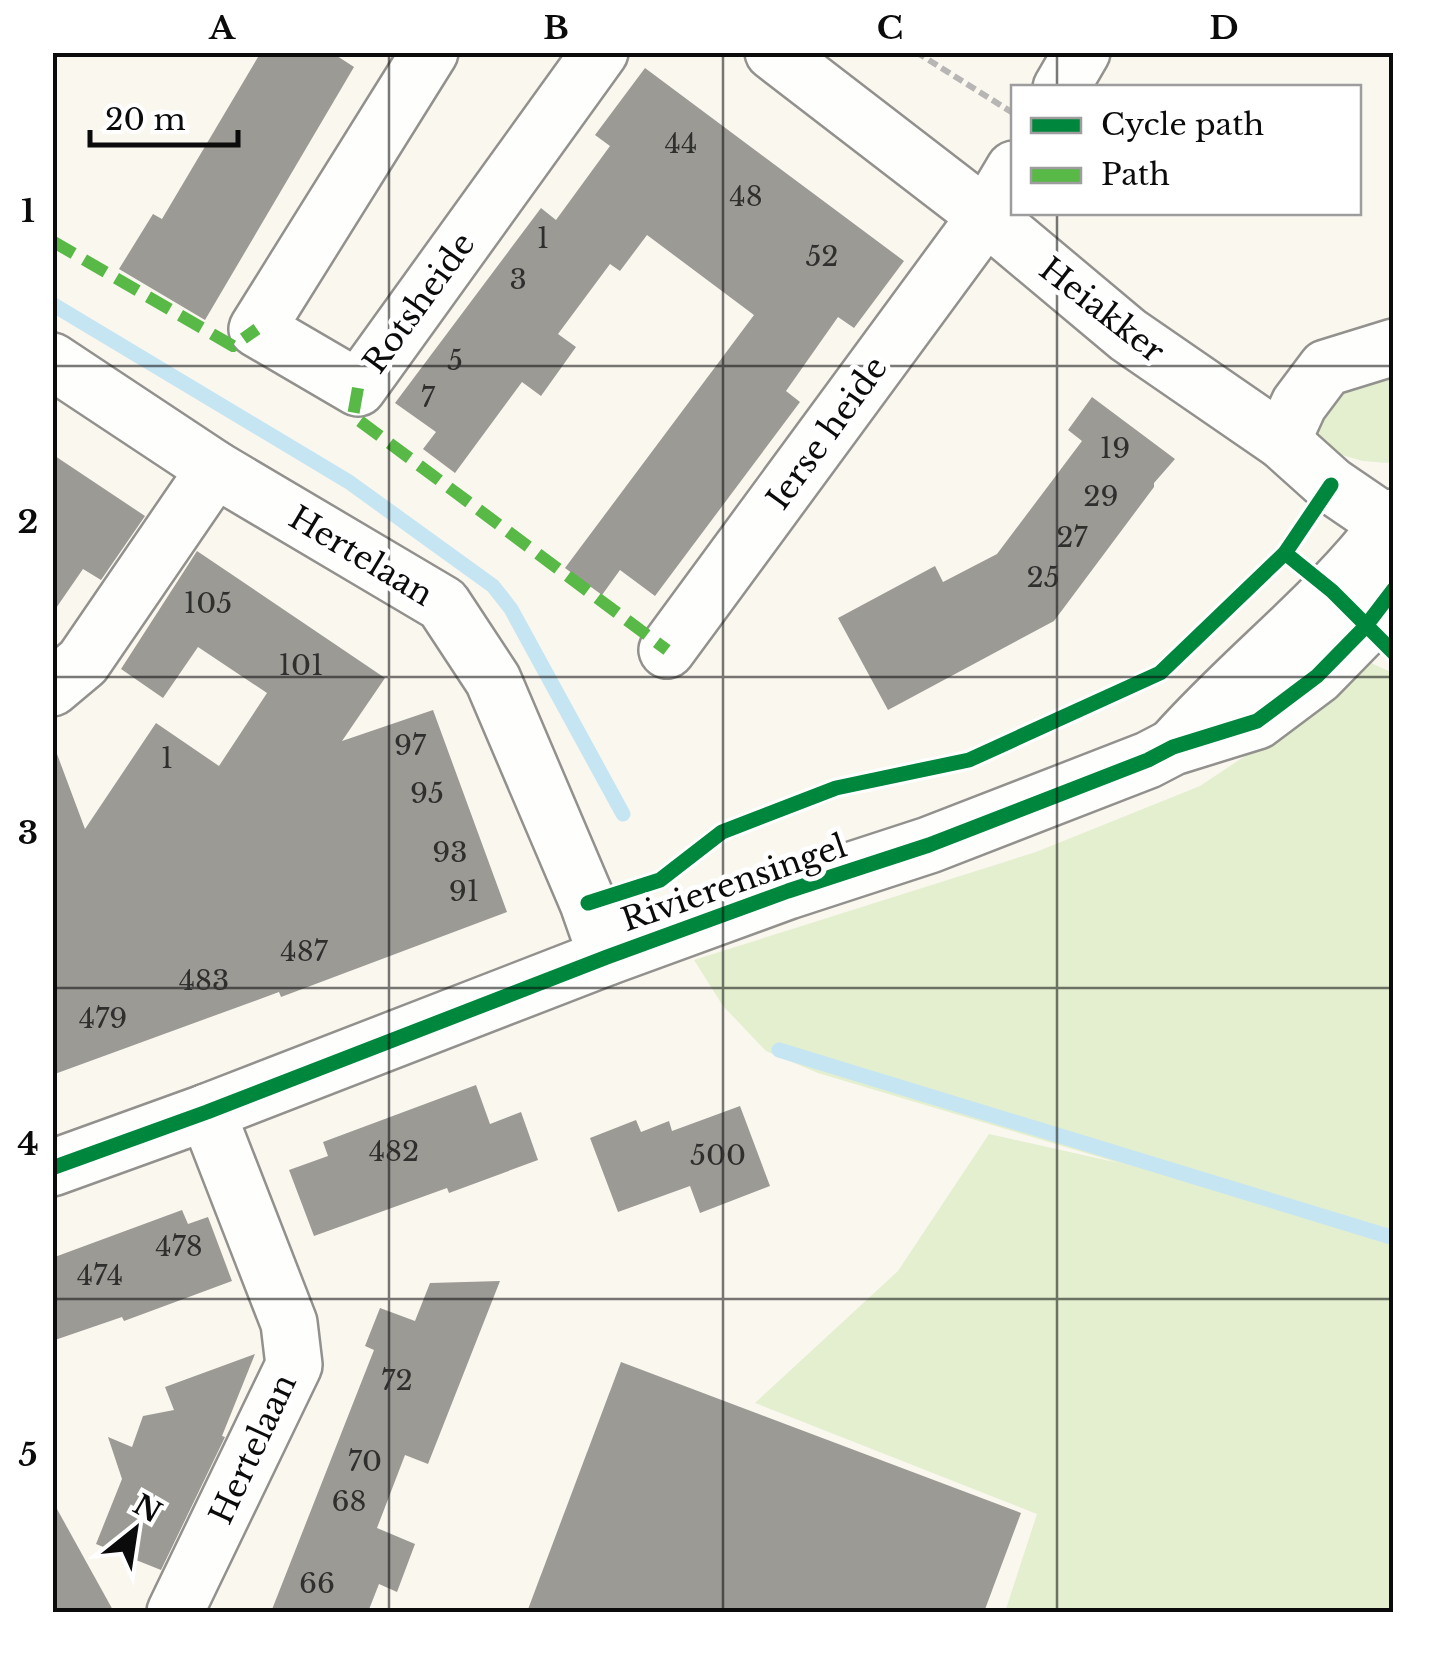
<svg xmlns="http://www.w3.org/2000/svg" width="1446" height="1665" font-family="'Libre Baskerville',serif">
	<rect width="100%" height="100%" fill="#faf7ef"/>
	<g fill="#e3efcf">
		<polygon points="1393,375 1393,456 1388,463 1363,461 1331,452 1312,425 1316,411 1359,384"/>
		<polygon points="1371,663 1393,673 1393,1612 1005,1612 1037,1514 755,1403 898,1271 989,1134 1119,1163 818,1073 766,1051 723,1006 694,960 1036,852 1200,786 1311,712"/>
	</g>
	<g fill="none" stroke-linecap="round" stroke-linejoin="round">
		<g stroke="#c6e5f3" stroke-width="15">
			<polyline points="52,304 349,482 493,586 511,609 623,814"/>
			<polyline points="779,1050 1394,1238"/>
		</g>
	</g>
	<g fill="#9c9a95">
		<polygon points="261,52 331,52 354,67 205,320 119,269 153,214 162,219"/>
		<polygon points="645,68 904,261 854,328 838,317 786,391 800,402 655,596 620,570 602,595 565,568 754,315 647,235 620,271 610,264 558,334 576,347 541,396 522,382 455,473 423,449 436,432 395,403 541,208 556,220 610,146 595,135"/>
		<polygon points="1092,397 1175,459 1154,483 1154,487 1054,621 888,710 838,618 935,566 943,582 997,554 1082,441 1068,430"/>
		<polygon points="52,454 145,516 101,580 83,569 52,614"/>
		<polygon points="197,551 385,678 342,741 433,710 507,912 281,997 279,992 52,1075 52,755 57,754 85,829 156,723 219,766 267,693 198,647 163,698 121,669"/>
		<polygon points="476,1085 490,1124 521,1112 538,1160 449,1193 447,1188 314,1236 289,1170 328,1156 323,1142"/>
		<polygon points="740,1106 770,1186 700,1213 690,1186 618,1212 590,1138 636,1120 641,1132 669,1121 672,1131"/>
		<polygon points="182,1210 188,1224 208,1217 232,1281 124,1321 122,1317 52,1341 52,1258"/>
		<polygon points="500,1281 428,1464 405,1455 377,1528 415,1544 397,1592 379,1584 368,1612 271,1612 374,1350 365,1346 380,1308 415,1321 430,1283"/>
		<polygon points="255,1354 222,1436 225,1437 161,1570 96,1544 122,1479 108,1437 132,1447 143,1416 174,1410 165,1387"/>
		<polygon points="621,1362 1021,1513 984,1612 527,1612"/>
		<polygon points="52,1500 114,1612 52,1612"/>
	</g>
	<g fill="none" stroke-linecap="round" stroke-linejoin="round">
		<defs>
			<g id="minor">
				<polyline points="430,52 257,329 358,388 600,52"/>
				<polyline points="773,52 986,216 1128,335 1282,441 1331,485 1394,528"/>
				<polyline points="1061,88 1082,52"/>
				<polyline points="52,361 215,469 443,604 493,680 588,903 607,957"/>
				<polyline points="1282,441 1299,404 1326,368 1394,347"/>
				<polyline points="667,650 986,216 1014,169"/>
				<polyline points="52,688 83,662 215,469"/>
				<path d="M1175,745C1245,666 1331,603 1394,517"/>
				<polyline points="52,1168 207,1112 607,957 788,891 929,845 1148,760 1173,747 1257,721 1317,676 1365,627 1394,589"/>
				<polyline points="175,1612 294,1365 289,1323 207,1112"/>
			</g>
		</defs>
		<use href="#minor" stroke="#93918e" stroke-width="60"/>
		<polyline stroke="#b7b6b5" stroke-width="6" stroke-dasharray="10 5" stroke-linecap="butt" points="916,52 1013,113"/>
		<use href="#minor" stroke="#fefefd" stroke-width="55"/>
		<g stroke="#58b947" stroke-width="12" stroke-dasharray="25 12" stroke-linecap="butt">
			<polyline points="52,241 233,346 257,329"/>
			<polyline points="358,388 353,416 667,650"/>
		</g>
		<defs>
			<g id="cycleway">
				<polyline points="1285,553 1332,591 1394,653"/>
				<polyline points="588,903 660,880 722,832 836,788 969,760 1160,673 1285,553 1331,485"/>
				<polyline points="52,1168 207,1112 607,957 788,891 929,845 1148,760 1173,747 1257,721 1317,676 1365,627 1394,589"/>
			</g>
		</defs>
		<use href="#cycleway" stroke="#fff" stroke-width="21"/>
		<use href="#cycleway" stroke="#00873e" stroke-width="15"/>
	</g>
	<path fill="none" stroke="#0b0b0b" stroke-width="2.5" stroke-opacity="0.55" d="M389,52V1612M723,52V1612M1057,52V88M1057,212V1612M52,366H1394M52,677H1394M52,988H1394M52,1299H1394"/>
	<g text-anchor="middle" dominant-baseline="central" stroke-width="10" stroke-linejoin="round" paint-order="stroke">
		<g font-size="28" fill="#2f2f2e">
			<text x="681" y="143">44</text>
			<text x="746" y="196">48</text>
			<text x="543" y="238">1</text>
			<text x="822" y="256">52</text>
			<text x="518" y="279">3</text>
			<text x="455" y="360">5</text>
			<text x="428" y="397">7</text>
			<text x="1115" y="448">19</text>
			<text x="1101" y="496">29</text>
			<text x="1072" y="537">27</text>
			<text x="1043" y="577">25</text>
			<text x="208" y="603">105</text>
			<text x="301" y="665">101</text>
			<text x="410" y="745">97</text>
			<text x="167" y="758">1</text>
			<text x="427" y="793">95</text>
			<text x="450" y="852">93</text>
			<text x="464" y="891">91</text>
			<text x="304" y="951">487</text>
			<text x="204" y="980">483</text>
			<text x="103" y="1018">479</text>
			<text x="394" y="1151">482</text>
			<text x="718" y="1155">500</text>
			<text x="179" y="1246">478</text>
			<text x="100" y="1275">474</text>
			<text x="397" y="1380">72</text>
			<text x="365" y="1461">70</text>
			<text x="349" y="1501">68</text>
			<text x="317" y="1583">66</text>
		</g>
		<g font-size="32" fill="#0b0b0b" stroke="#fff">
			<text transform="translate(419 303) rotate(-54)">Rotsheide</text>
			<text transform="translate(1102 310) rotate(38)">Heiakker</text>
			<text transform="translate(827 433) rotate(-54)">Ierse heide</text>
			<text transform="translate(361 556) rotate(31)">Hertelaan</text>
			<text transform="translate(734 883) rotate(-19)">Rivierensingel</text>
			<text transform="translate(253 1449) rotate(-65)">Hertelaan</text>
		</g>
	</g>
	<rect width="1446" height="1665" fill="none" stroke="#ffffff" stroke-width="110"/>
	<rect x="1011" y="85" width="350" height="130" fill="#ffffff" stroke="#9d9d9d" stroke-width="2.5"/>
	<rect x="1031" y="118" width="50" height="15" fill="#00873e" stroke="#9d9d9d" stroke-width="2.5"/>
	<text x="1101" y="135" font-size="30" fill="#0b0b0b">Cycle path</text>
	<rect x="1031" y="168" width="50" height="15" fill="#58b947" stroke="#9d9d9d" stroke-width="2.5"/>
	<text x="1101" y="185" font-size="30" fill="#0b0b0b">Path</text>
	<g transform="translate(135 1530) rotate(30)" stroke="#ffffff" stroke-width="8" paint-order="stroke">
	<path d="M0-8L18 38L0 25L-18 38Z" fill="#0b0b0b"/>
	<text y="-15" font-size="28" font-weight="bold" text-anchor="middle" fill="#0b0b0b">N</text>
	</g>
	<path d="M90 130v15h148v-15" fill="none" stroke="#0b0b0b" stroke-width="5"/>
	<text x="105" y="130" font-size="30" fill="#0b0b0b" stroke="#ffffff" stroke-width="8" paint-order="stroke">20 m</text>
	<rect x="55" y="55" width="1336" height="1555" fill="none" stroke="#0b0b0b" stroke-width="4"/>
	<g font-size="32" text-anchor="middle" font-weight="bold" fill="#0b0b0b">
		<text x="222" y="39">A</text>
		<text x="556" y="39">B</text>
		<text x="890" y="39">C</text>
		<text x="1224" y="39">D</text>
		<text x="28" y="222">1</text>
		<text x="28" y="533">2</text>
		<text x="28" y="844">3</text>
		<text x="28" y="1155">4</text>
		<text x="28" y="1466">5</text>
	</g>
</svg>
